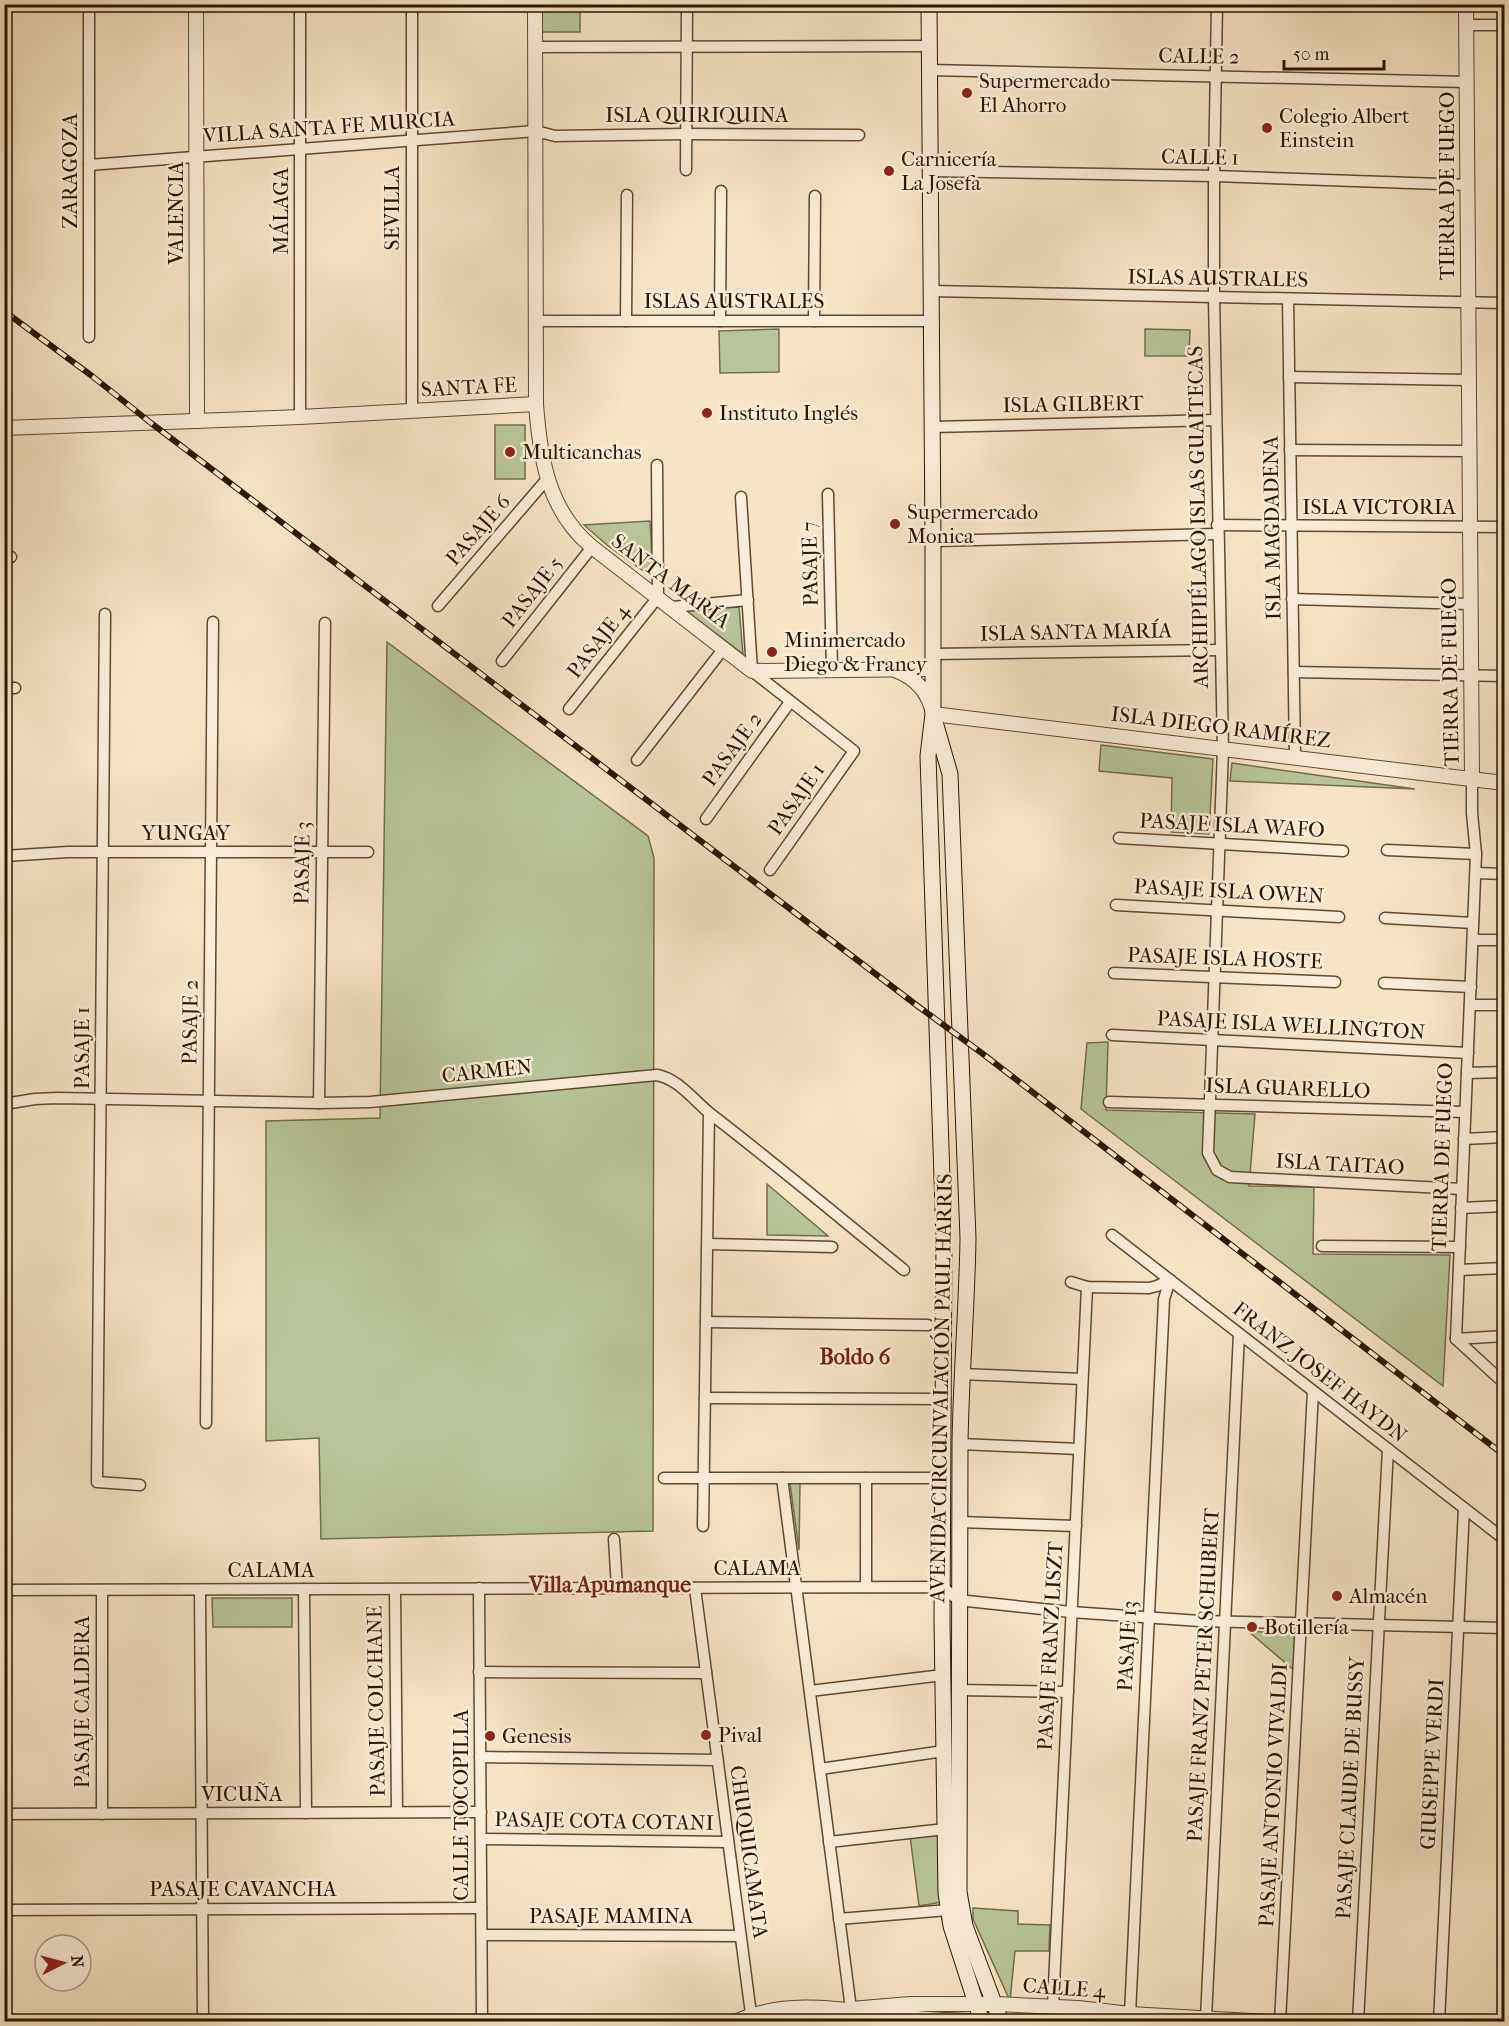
<svg xmlns="http://www.w3.org/2000/svg" width="1509" height="2026" font-family="'IM FELL French Canon',serif">
	<rect width="100%" height="100%" fill="#f8e4c5"/>
	<filter id="stains"><feTurbulence type="fractalNoise" baseFrequency=".00333" numOctaves="4"/><feColorMatrix values="0 0 0 0 .2 0 0 0 0 .09 0 0 0 0 .02 0 0 0 .5 -.17"/></filter>
	<radialGradient id="worn" r=".72"><stop offset=".6" stop-color="#630" stop-opacity="0"/><stop offset="1" stop-color="#630" stop-opacity=".3"/></radialGradient>
	<g fill="#b8c598" stroke="#726e4c" stroke-width="1.5">
		<rect x="540" y="5" width="40" height="27"/>
		<polygon points="779,329 779,372 720,373 719,331"/>
		<polygon points="1145,329 1190,330 1189,356 1145,356"/>
		<rect x="495" y="425" width="30" height="54"/>
		<polygon points="650,521 653,578 607,545 584,525"/>
		<polygon points="739,607 743,654 685,610"/>
		<polygon points="387,642 648,836 654,858 653,1531 321,1539 319,1438 266,1441 266,1121 380,1118"/>
		<polygon points="1101,745 1213,759 1209,834 1171,832 1172,778 1099,771"/>
		<polygon points="1232,763 1415,789 1230,781"/>
		<polygon points="1108,1042 1106,1110 1255,1114 1249,1186 1314,1187 1313,1254 1450,1255 1443,1386 1081,1109 1087,1043"/>
		<polygon points="767,1184 828,1236 767,1235"/>
		<polygon points="790,1483 800,1483 799,1550"/>
		<polygon points="212,1598 292,1598 292,1627 213,1627"/>
		<polygon points="1248,1631 1298,1634 1295,1671"/>
		<polygon points="941,1832 942,1902 919,1906 910,1836"/>
		<polygon points="973,1908 1018,1911 1018,1924 1050,1925 1049,1951 1015,1951 1010,2001 973,1919"/>
	</g>
	<g fill="none" stroke-linecap="round" stroke-linejoin="round">
		<defs>
			<g id="minor">
				<polyline points="412,4 412,411"/>
				<polyline points="1217,4 1214,176 1214,298 1223,749 1208,1153 1217,1170 1230,1177 1462,1189"/>
				<polyline points="1466,25 1504,25"/>
				<polyline points="535,47 929,46"/>
				<polyline points="929,70 1467,82"/>
				<polyline points="89,165 536,131 555,136 686,134 859,135"/>
				<polyline points="686,170 687,4"/>
				<polyline points="930,171 1214,176 1468,185"/>
				<polyline points="931,291 1504,303"/>
				<polyline points="1288,299 1295,756"/>
				<polyline points="536,321 931,321"/>
				<polyline points="626,321 627,195"/>
				<polyline points="720,321 721,191"/>
				<polyline points="814,321 815,196"/>
				<polyline points="89,337 89,4"/>
				<polyline points="1289,377 1469,380"/>
				<polyline points="300,417 300,4"/>
				<polyline points="932,427 1216,420"/>
				<polyline points="1290,450 1469,451"/>
				<polyline points="828,494 832,669"/>
				<polyline points="741,497 752,671 854,751 770,870"/>
				<polyline points="1217,525 1504,527"/>
				<polyline points="933,541 1217,534"/>
				<polyline points="4,557 11,557"/>
				<polyline points="1292,599 1470,604"/>
				<polyline points="438,606 547,479"/>
				<polyline points="672,607 748,600"/>
				<polyline points="105,614 97,1482 140,1485"/>
				<polyline points="933,654 1219,650"/>
				<polyline points="502,661 592,547"/>
				<polyline points="1294,672 1504,676"/>
				<polyline points="4,688 15,688"/>
				<polyline points="569,709 658,597 657,465"/>
				<polyline points="637,760 724,648"/>
				<polyline points="706,819 790,702"/>
				<polyline points="1119,838 1343,851"/>
				<polyline points="1387,850 1476,854"/>
				<polyline points="4,856 68,852 368,852"/>
				<polyline points="1476,873 1504,874"/>
				<polyline points="1116,905 1339,917"/>
				<polyline points="1385,918 1473,923"/>
				<polyline points="1473,940 1504,940"/>
				<polyline points="1114,973 1335,982"/>
				<polyline points="1384,983 1471,987"/>
				<polyline points="1470,1005 1504,1005"/>
				<polyline points="1112,1035 1468,1053"/>
				<polyline points="1467,1073 1504,1072"/>
				<polyline points="1109,1102 1465,1112"/>
				<polyline points="319,1103 325,623"/>
				<path d="M4,1104L35,1099L57,1098L319,1103L370,1102L657,1075C679,1079 695,1102 712,1115C777,1165 840,1218 904,1270"/>
				<polyline points="1464,1139 1504,1137"/>
				<polyline points="1461,1208 1504,1206"/>
				<polyline points="1112,1235 1504,1539"/>
				<polyline points="708,1244 832,1247"/>
				<polyline points="1322,1246 1460,1247"/>
				<polyline points="1459,1270 1504,1268"/>
				<polyline points="1071,1282 1087,1287 1149,1288 1157,1286 1170,1280"/>
				<polyline points="706,1322 928,1325"/>
				<polyline points="1456,1339 1476,854 1472,813 1472,779"/>
				<polyline points="1456,1339 1504,1383"/>
				<polyline points="1456,1339 1504,1336"/>
				<polyline points="961,1374 1082,1379"/>
				<polyline points="705,1398 945,1399"/>
				<polyline points="206,1423 213,622"/>
				<polyline points="960,1444 1079,1449"/>
				<polyline points="664,1478 944,1478"/>
				<polyline points="782,1478 851,2009"/>
				<polyline points="866,1478 866,1587"/>
				<polyline points="959,1522 1076,1526"/>
				<polyline points="703,1526 709,1113"/>
				<polyline points="614,1539 617,1588"/>
				<polyline points="479,1588 482,2022"/>
				<polyline points="695,1588 751,2014"/>
				<polyline points="304,1589 306,1813"/>
				<polyline points="395,1589 397,1812"/>
				<polyline points="4,1590 943,1587 958,1600 967,1601 1071,1612 1200,1621 1504,1628"/>
				<polyline points="102,1590 102,1814"/>
				<polyline points="200,1590 203,2022"/>
				<polyline points="479,1672 706,1673"/>
				<polyline points="959,1690 1068,1692"/>
				<polyline points="810,1691 943,1675"/>
				<polyline points="480,1757 717,1760"/>
				<polyline points="820,1769 944,1751"/>
				<polyline points="4,1814 481,1812"/>
				<polyline points="481,1839 728,1842"/>
				<polyline points="829,1842 945,1829"/>
				<polyline points="4,1910 481,1908"/>
				<polyline points="839,1919 948,1910"/>
				<polyline points="482,1935 740,1936"/>
				<polyline points="1053,2006 1087,1287"/>
				<polyline points="1130,2014 1164,1299 1170,1280"/>
				<polyline points="1206,2018 1239,1334"/>
				<polyline points="804,2022 804,2007"/>
				<polyline points="1280,2022 1313,1391"/>
				<polyline points="1358,2022 1388,1449"/>
				<polyline points="1439,2022 1464,1508"/>
			</g>
			<g id="tertiary">
				<polyline points="196,4 197,421"/>
				<path d="M535,4L536,404C540,458 548,511 592,547L752,671L933,669"/>
				<polyline points="1466,4 1472,779"/>
				<polyline points="4,428 300,417 536,404"/>
				<path d="M895,670C916,678 929,692 933,714L1504,783"/>
				<polyline points="851,2009 910,2004 996,2004 1078,2008 1130,2014 1268,2022"/>
				<path d="M735,2022C793,1995 856,2013 916,2018C947,2021 978,2021 1008,2022"/>
				<polyline points="1061,2022 1110,2017"/>
			</g>
			<g id="secondary">
				<polyline points="929,4 933,541 933,714 928,756 944,1238 942,1620 946,1893 951,1926 982,2022"/>
				<path d="M935,722L950,774L968,1238C967,1307 961,1376 960,1444L959,1892L965,1926L1001,2022"/>
			</g>
		</defs>
		<use href="#minor" stroke="#5f4a31" stroke-width="13"/>
		<use href="#tertiary" stroke="#5f4a31" stroke-width="16"/>
		<use href="#secondary" stroke="#2c1600" stroke-width="17"/>
		<use href="#minor" stroke="#faedd9" stroke-width="10"/>
		<use href="#tertiary" stroke="#faedd9" stroke-width="14"/>
		<use href="#secondary" stroke="#faedd9" stroke-width="15"/>
		<defs>
			<polyline id="rail" points="4,311 92,376 151,423 919,1007 983,1054 1504,1455"/>
		</defs>
		<use href="#rail" stroke="#2c1600" stroke-width="6"/>
		<use href="#rail" stroke="#faedd9" stroke-width="4" stroke-dasharray="11" stroke-linecap="butt"/>
	</g>
	<g fill="#8f2418" stroke="#faedd9" stroke-width="2">
		<circle cx="967" cy="93" r="6"/>
		<circle cx="1267" cy="128" r="6"/>
		<circle cx="889" cy="171" r="6"/>
		<circle cx="707" cy="413" r="6"/>
		<circle cx="510" cy="452" r="6"/>
		<circle cx="895" cy="524" r="6"/>
		<circle cx="772" cy="652" r="6"/>
		<circle cx="1337" cy="1596" r="6"/>
		<circle cx="1252" cy="1627" r="6"/>
		<circle cx="706" cy="1735" r="6"/>
		<circle cx="490" cy="1736" r="6"/>
	</g>
	<g text-anchor="middle" dominant-baseline="central" stroke-width="5" stroke-linejoin="round" paint-order="stroke">
		<g font-size="21" fill="#2c1600" stroke="#faedd9">
			<text transform="translate(1199 56) rotate(1)">CALLE 2</text>
			<text x="697" y="115">ISLA QUIRIQUINA</text>
			<text transform="translate(329 127) rotate(-4)">VILLA SANTA FE MURCIA</text>
			<text transform="translate(1200 157) rotate(1)">CALLE 1</text>
			<text transform="translate(70 171) rotate(-90)">ZARAGOZA</text>
			<text transform="translate(1447 186) rotate(-90)">TIERRA DE FUEGO</text>
			<text transform="translate(392 208) rotate(-90)">SEVILLA</text>
			<text transform="translate(281 211) rotate(-90)">MÁLAGA</text>
			<text transform="translate(176 213) rotate(-90)">VALENCIA</text>
			<text transform="translate(1218 278) rotate(1)">ISLAS AUSTRALES</text>
			<text x="734" y="301">ISLAS AUSTRALES</text>
			<text transform="translate(469 387) rotate(-3)">SANTA FE</text>
			<text transform="translate(1073 404) rotate(-1)">ISLA GILBERT</text>
			<text x="1379" y="507">ISLA VICTORIA</text>
			<text transform="translate(1198 517) rotate(-91)">ARCHIPIÉLAGO ISLAS GUAITECAS</text>
			<text transform="translate(1272 528) rotate(-91)">ISLA MAGDADENA</text>
			<text transform="translate(478 530) rotate(-49)">PASAJE 6</text>
			<text transform="translate(810 564) rotate(-91)">PASAJE 7</text>
			<text transform="translate(671 581) rotate(37)">SANTA MARÍA</text>
			<text transform="translate(532 592) rotate(-52)">PASAJE 5</text>
			<text transform="translate(1076 632) rotate(-1)">ISLA SANTA MARÍA</text>
			<text transform="translate(598 641) rotate(-52)">PASAJE 4</text>
			<text transform="translate(1450 672) rotate(-91)">TIERRA DE FUEGO</text>
			<text transform="translate(1221 727) rotate(7)">ISLA DIEGO RAMÍREZ</text>
			<text transform="translate(732 749) rotate(-54)">PASAJE 2</text>
			<text transform="translate(796 799) rotate(-55)">PASAJE 1</text>
			<text transform="translate(1232 825) rotate(3)">PASAJE ISLA WAFO</text>
			<text x="186" y="833">YUNGAY</text>
			<text transform="translate(302 863) rotate(-89)">PASAJE 3</text>
			<text transform="translate(1229 891) rotate(3)">PASAJE ISLA OWEN</text>
			<text transform="translate(1225 958) rotate(2)">PASAJE ISLA HOSTE</text>
			<text transform="translate(190 1022) rotate(-89)">PASAJE 2</text>
			<text transform="translate(1291 1025) rotate(3)">PASAJE ISLA WELLINGTON</text>
			<text transform="translate(82 1048) rotate(-90)">PASAJE 1</text>
			<text transform="translate(487 1071) rotate(-6)">CARMEN</text>
			<text transform="translate(1288 1088) rotate(2)">ISLA GUARELLO</text>
			<text transform="translate(1442 1157) rotate(-88)">TIERRA DE FUEGO</text>
			<text transform="translate(1340 1164) rotate(3)">ISLA TAITAO</text>
			<text transform="translate(1320 1372) rotate(38)">FRANZ JOSEF HAYDN</text>
			<text transform="translate(941 1388) rotate(-89)">AVENIDA CIRCUNVALACIÓN PAUL HARRIS</text>
			<text x="757" y="1568">CALAMA</text>
			<text x="271" y="1570">CALAMA</text>
			<text transform="translate(1050 1646) rotate(-87)">PASAJE FRANZ LISZT</text>
			<text transform="translate(1127 1646) rotate(-87)">PASAJE 13</text>
			<text transform="translate(1203 1675) rotate(-87)">PASAJE FRANZ PETER SCHUBERT</text>
			<text transform="translate(376 1701) rotate(-91)">PASAJE COLCHANE</text>
			<text transform="translate(82 1702) rotate(-90)">PASAJE CALDERA</text>
			<text transform="translate(1432 1764) rotate(-87)">GIUSEPPE VERDI</text>
			<text transform="translate(1350 1788) rotate(-87)">PASAJE CLAUDE DE BUSSY</text>
			<text x="242" y="1794">VICUÑA</text>
			<text transform="translate(1273 1795) rotate(-87)">PASAJE ANTONIO VIVALDI</text>
			<text transform="translate(461 1805) rotate(-90)">CALLE TOCOPILLA</text>
			<text transform="translate(604 1821) rotate(1)">PASAJE COTA COTANI</text>
			<text transform="translate(749 1852) rotate(82)">CHUQUICAMATA</text>
			<text x="243" y="1889">PASAJE CAVANCHA</text>
			<text x="611" y="1916">PASAJE MAMINA</text>
			<text transform="translate(1064 1988) rotate(4)">CALLE 4</text>
		</g>
		<g font-size="21" fill="#2c1600" stroke="#faedd9" text-anchor="start">
			<text x="979" y="81">Supermercado<tspan x="979" dy="24">El Ahorro</tspan></text>
			<text x="1279" y="116">Colegio Albert<tspan x="1279" dy="24">Einstein</tspan></text>
			<text x="901" y="159">Carnicería<tspan x="901" dy="24">La Josefa</tspan></text>
			<text x="719" y="413">Instituto Inglés</text>
			<text x="522" y="452">Multicanchas</text>
			<text x="907" y="512">Supermercado<tspan x="907" dy="24">Monica</tspan></text>
			<text x="784" y="640">Minimercado<tspan x="784" dy="24">Diego &amp; Francy</tspan></text>
			<text x="1349" y="1596">Almacén</text>
			<text x="1264" y="1627">Botillería</text>
			<text x="718" y="1735">Pival</text>
			<text x="502" y="1736">Genesis</text>
		</g>
		<g font-size="22" font-weight="bold" fill="#7a1f14" stroke="#faedd9">
			<text x="855" y="1357">Boldo 6</text>
			<text x="610" y="1585">Villa Apumanque</text>
		</g>
	</g>
	<rect width="1509" height="2026" fill="none" stroke="#f8e4c5" stroke-width="24"/>
	<rect x="6" y="6" width="1497" height="2014" fill="none" stroke="#2c1600" stroke-width="3"/>
	<rect x="12" y="12" width="1485" height="2002" fill="none" stroke="#2c1600" stroke-width="1.5"/>
	<g transform="translate(63 1963) rotate(84)"><circle r="28" fill="#faedd9" stroke="#a89782" stroke-width="1.5"/>
	<path d="M0-4.5L10 22L0 15L-10 22Z" fill="#8f2418"/>
	<text y="-9" font-size="16" font-weight="bold" text-anchor="middle" fill="#2c1600">N</text>
	</g>
	<path d="M1284 60v9h100v-9" fill="none" stroke="#2c1600" stroke-width="3"/>
	<text x="1293" y="60" font-size="18" fill="#2c1600" stroke="#faedd9" stroke-width="4.5" paint-order="stroke">50 m</text>
	<rect width="100%" height="100%" filter="url(#stains)"/>
	<rect width="100%" height="100%" fill="url(#worn)"/>
</svg>
